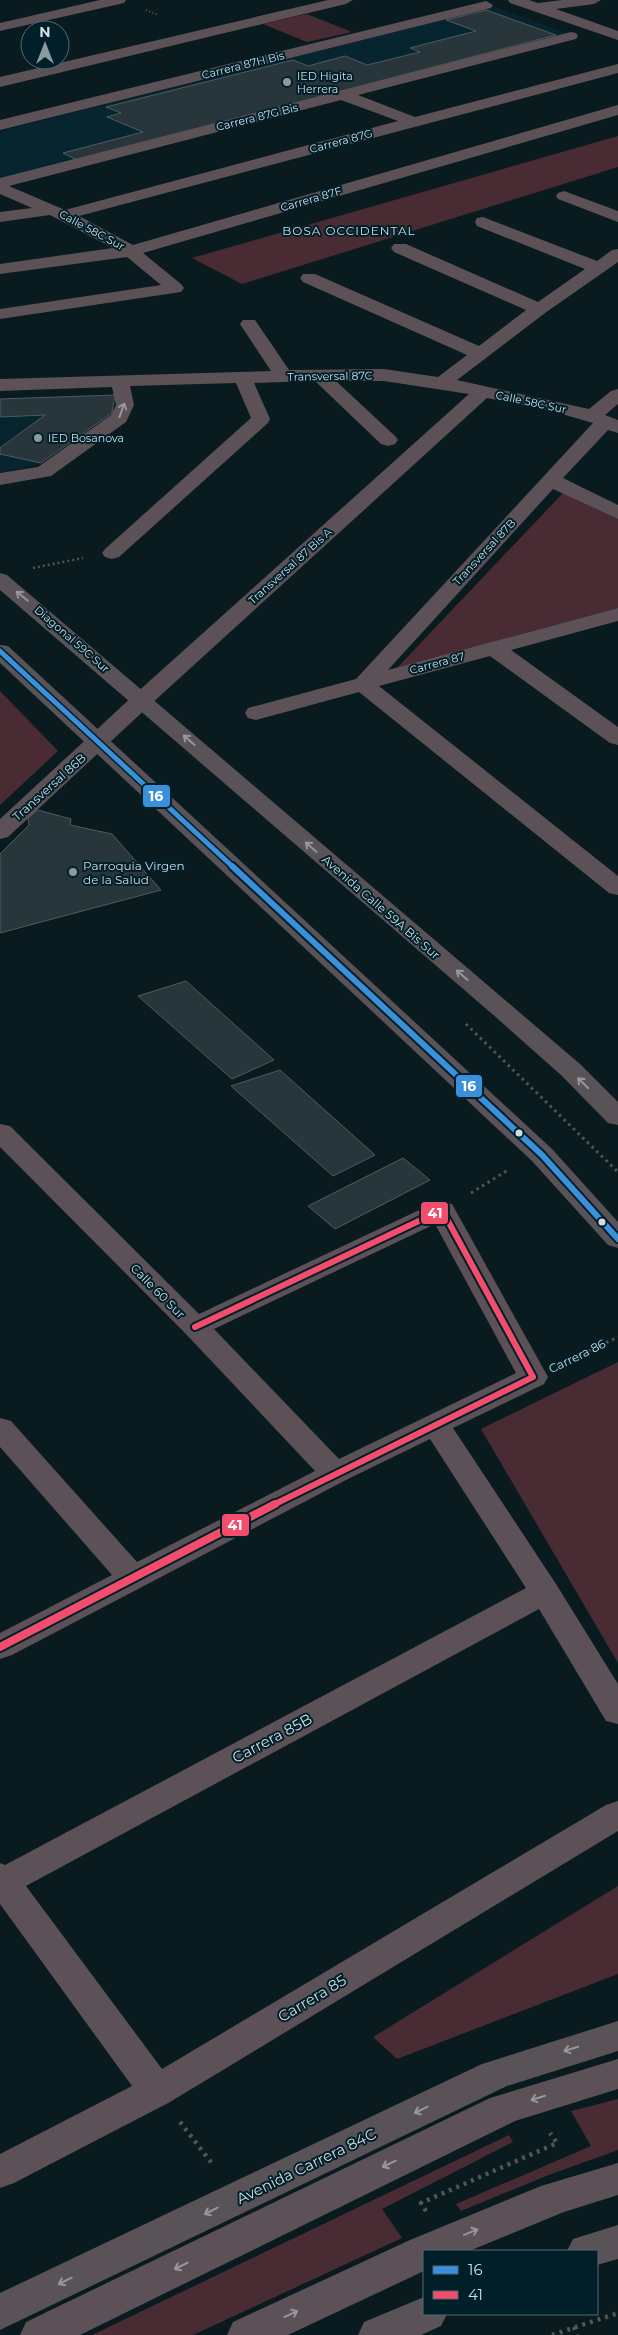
<svg xmlns="http://www.w3.org/2000/svg" width="618" height="2335" font-family="Montserrat,sans-serif">
	<rect width="100%" height="100%" fill="#0a1b20"/>
	<g fill="#07252e">
		<polygon points="495,7 567,33 0,180 0,131"/>
		<polygon points="115,395 112,413 36,466 0,472 0,399"/>
	</g>
	<g fill="#492b34">
		<polygon points="307,14 352,32 307,42 263,24"/>
		<polygon points="618,136 618,167 242,284 192,258"/>
		<polygon points="563,493 618,519 618,608 397,668"/>
		<polygon points="0,691 58,751 0,805"/>
		<polygon points="618,1362 618,1663 481,1429"/>
		<polygon points="618,1886 618,1974 397,2059 373,2037"/>
		<polygon points="618,2099 618,2150 546,2176 461,2211 456,2204 591,2146 571,2111"/>
		<polygon points="509,2135 513,2142 382,2209 402,2238 193,2335 92,2335"/>
	</g>
	<g fill="#28353a" stroke="#4e5c60">
		<polygon points="486,10 556,35 77,160 63,153 143,132 107,117 121,113 106,107 293,60 308,66 345,56 367,65 420,52 410,48 476,31 446,20"/>
		<polygon points="115,395 112,413 41,463 0,454 0,448 45,415 0,417 0,399"/>
		<polygon points="38,810 71,819 70,825 112,834 161,890 0,933 0,854 29,825 28,818"/>
		<polygon points="186,981 274,1060 232,1079 138,996"/>
		<polygon points="280,1070 375,1155 333,1176 231,1086"/>
		<polygon points="403,1158 430,1180 335,1229 308,1206"/>
	</g>
	<g fill="none" stroke-linecap="round" stroke-linejoin="round">
		<polyline stroke="#565457" stroke-width="2" stroke-dasharray="1 2.5" stroke-linecap="butt" points="146,10 158,15"/>
		<polyline stroke="#565457" stroke-width="2.5" stroke-dasharray="2 3" stroke-linecap="butt" points="33,568 83,558"/>
		<g stroke="#565457" stroke-width="3" stroke-dasharray="2.5 4" stroke-linecap="butt">
			<polyline points="466,1024 618,1172"/>
			<polyline points="471,1193 508,1170"/>
			<polyline points="565,1362 618,1337"/>
		</g>
		<g stroke="#565457" stroke-width="4.5" stroke-dasharray="3 5" stroke-linecap="butt">
			<polyline points="180,2122 214,2166"/>
			<polyline points="426,2211 421,2203 557,2143 550,2133"/>
			<polyline points="574,2327 577,2335"/>
			<polyline points="552,2335 618,2313"/>
		</g>
		<g fill="#5c5156" fill-rule="evenodd">
			<polygon points="100,0 126,0 124,3 0,31 0,23"/>
			<polygon points="328,0 353,0 346,4 0,87 0,77"/>
			<polygon points="508,0 529,0 538,3 562,0 601,0 594,4 556,9 618,31 618,40 510,3"/>
			<polygon points="486,1 493,5 491,8 0,130 0,120"/>
			<path d="M571,32L576,33L578,36L576,39L358,95L415,117L618,64V73L79,216L133,245L618,105V115L143,253L181,284L184,288L181,292L0,319V309L161,285L127,257L0,274V264L113,248L50,215L0,222V212L32,208L0,194V178ZM341,100L398,121L65,210L9,186Z"/>
			<polygon points="564,191 618,211 618,222 558,199 556,196 558,193"/>
			<polygon points="483,217 597,261 612,250 618,249 618,262 545,313 457,380 589,409 611,391 618,389 618,404 605,415 618,420 618,433 608,430 563,478 618,505 618,519 553,489 388,670 618,608 618,621 511,650 618,727 618,745 610,743 490,656 379,686 618,876 618,895 609,893 359,692 256,720 248,718 245,713 248,708 356,679 593,423 548,410 487,398 150,705 8,837 0,839 0,819 134,695 469,394 384,381 336,381 395,436 398,440 395,444 388,446 381,444 315,381 254,383 270,419 268,423 119,557 112,559 105,557 102,553 105,549 251,418 236,383 130,386 134,405 126,422 51,476 0,485 0,473 38,467 111,415 116,405 112,387 0,391 0,379 271,371 240,324 243,320 255,320 289,370 384,369 438,377 467,355 303,282 300,278 303,274 315,274 479,346 526,310 394,252 391,248 394,244 406,244 538,302 585,269 477,226 475,222 477,218"/>
			<path d="M0,1124L10,1126L199,1314L432,1204L442,1202L452,1204L548,1377L544,1384L453,1428L556,1584L618,1684V1724L606,1721L539,1609L26,1886L162,2069L606,1805L618,1801V1831L170,2102L14,2183L0,2188V2154L132,2086L0,1904V1863L5,1865L526,1588L430,1439L346,1480L12,1655L0,1659V1633L112,1575L0,1447V1418L11,1421L137,1562L315,1471L185,1333L0,1147ZM435,1224L516,1373L339,1459L214,1329Z"/>
			<polygon points="618,2059 618,2089 515,2121 80,2335 20,2335 26,2322 490,2098"/>
			<polygon points="618,2163 618,2195 564,2212 469,2251 424,2251 424,2271 288,2335 227,2335 233,2322 410,2240 541,2186"/>
		</g>
		<g fill="#595257" fill-rule="evenodd">
			<polygon points="0,573 7,575 580,1064 618,1102 618,1125 608,1123 562,1076 498,1019 0,590"/>
			<polygon points="0,645 8,646 552,1149 618,1222 618,1248 608,1245 532,1161 0,663"/>
			<polygon points="618,2021 618,2051 507,2086 0,2330 0,2293 482,2064"/>
			<polygon points="618,2225 618,2259 597,2265 597,2251 567,2251 573,2239"/>
			<polygon points="424,2297 424,2314 447,2314 441,2326 421,2335 358,2335 364,2322"/>
		</g>
		<defs>
			<polyline id="bus-1-far1" points="0,651 233,867"/>
			<polyline id="bus-1" points="232,866 542,1155 618,1239"/>
			<polyline id="bus-2-far1" points="195,1327 442,1210 533,1377 273,1505"/>
			<polyline id="bus-2" points="0,1647 275,1504"/>
		</defs>
		<use href="#bus-1-far1" stroke="#011f29" stroke-width="8"/>
		<use href="#bus-1" stroke="#011f29" stroke-width="10"/>
		<use href="#bus-2-far1" stroke="#011f29" stroke-width="10"/>
		<use href="#bus-2" stroke="#011f29" stroke-width="12"/>
		<use href="#bus-1-far1" stroke="#3a90db" stroke-width="5"/>
		<use href="#bus-1" stroke="#3a90db" stroke-width="6"/>
		<use href="#bus-2-far1" stroke="#f44d6c" stroke-width="6"/>
		<use href="#bus-2" stroke="#f44d6c" stroke-width="8"/>
	</g>
	<defs><path id="oneway-shaft" d="M-6 0H5M1.5-3L5.5 0L1.5 3" fill="none" stroke-width="1.6" stroke-linecap="round" stroke-linejoin="round" transform="scale(1.25)"/></defs>
	<g stroke="#94989e">
		<use href="#oneway-shaft" transform="translate(122 410) rotate(-70)"/>
		<use href="#oneway-shaft" transform="translate(538 2098) rotate(163)"/>
		<use href="#oneway-shaft" transform="translate(389 2164) rotate(154)"/>
		<use href="#oneway-shaft" transform="translate(471 2232) rotate(-22)"/>
		<use href="#oneway-shaft" transform="translate(181 2266) rotate(154)"/>
		<use href="#oneway-shaft" transform="translate(291 2314) rotate(-25)"/>
	</g>
	<g stroke="#93989e">
		<use href="#oneway-shaft" transform="translate(22 596) rotate(-141)"/>
		<use href="#oneway-shaft" transform="translate(189 740) rotate(-139)"/>
		<use href="#oneway-shaft" transform="translate(311 847) rotate(-139)"/>
		<use href="#oneway-shaft" transform="translate(462 975) rotate(-139)"/>
		<use href="#oneway-shaft" transform="translate(583 1083) rotate(-135)"/>
		<use href="#oneway-shaft" transform="translate(571 2049) rotate(163)"/>
		<use href="#oneway-shaft" transform="translate(421 2110) rotate(154)"/>
		<use href="#oneway-shaft" transform="translate(211 2211) rotate(154)"/>
		<use href="#oneway-shaft" transform="translate(65 2281) rotate(154)"/>
	</g>
	<g fill="#899aa0" stroke="#011f29" stroke-width="2">
		<circle cx="287" cy="82" r="5"/>
		<circle cx="38" cy="438" r="5"/>
		<circle cx="73" cy="872" r="5"/>
	</g>
	<g fill="#cddee5" stroke="#011f29" stroke-width="2">
		<circle cx="519" cy="1133" r="4.5"/>
		<circle cx="602" cy="1222" r="4.5"/>
	</g>
	<g text-anchor="middle" dominant-baseline="central" stroke-width="4" stroke-linejoin="round" paint-order="stroke">
		<g font-size="11" fill="#cddee5" stroke="#011f29">
			<text transform="translate(243 65) rotate(-14)">Carrera 87H Bis</text>
			<text transform="translate(257 117) rotate(-14)">Carrera 87G Bis</text>
			<text transform="translate(341 141) rotate(-15)">Carrera 87G</text>
			<text transform="translate(311 199) rotate(-16)">Carrera 87F</text>
			<text transform="translate(92 230) rotate(28)">Calle 58C Sur</text>
			<text transform="translate(330 376) rotate(-1)">Transversal 87C</text>
			<text transform="translate(531 402) rotate(12)">Calle 58C Sur</text>
			<text transform="translate(484 552) rotate(-47)">Transversal 87B</text>
			<text transform="translate(290 566) rotate(-42)">Transversal 87 Bis A</text>
			<text transform="translate(72 639) rotate(41)">Diagonal 59C Sur</text>
			<text transform="translate(437 663) rotate(-15)">Carrera 87</text>
		</g>
		<g font-size="11" fill="#cddee5" stroke="#011f29" text-anchor="start">
			<text x="297" y="76">IED Higita<tspan x="297" dy="13">Herrera</tspan></text>
			<text x="48" y="438">IED Bosanova</text>
		</g>
		<g font-size="12" letter-spacing="1" fill="#cddee5" stroke="#011f29">
			<text x="349" y="230">BOSA OCCIDENTAL</text>
		</g>
		<g font-size="12" fill="#cddee5" stroke="#011f29">
			<text transform="translate(49 787) rotate(-42)">Transversal 86B</text>
			<text transform="translate(381 907) rotate(41)">Avenida Calle 59A Bis Sur</text>
			<text transform="translate(158 1291) rotate(45)">Calle 60 Sur</text>
			<text transform="translate(577 1356) rotate(-26)">Carrera 86</text>
		</g>
		<g font-size="12" fill="#cddee5" stroke="#011f29" text-anchor="start">
			<text x="83" y="865">Parroquia Virgen<tspan x="83" dy="14">de la Salud</tspan></text>
		</g>
		<g font-size="15" fill="#cddee5" stroke="#011f29">
			<text transform="translate(272 1738) rotate(-28)">Carrera 85B</text>
			<text transform="translate(312 1998) rotate(-31)">Carrera 85</text>
			<text transform="translate(306 2166) rotate(-26)">Avenida Carrera 84C</text>
		</g>
	</g>
	<g stroke="#011f29" stroke-width="2">
		<rect x="142" y="784" width="29" height="24" rx="5" fill="#3a90db"/>
		<rect x="455" y="1074" width="28" height="24" rx="5" fill="#3a90db"/>
		<rect x="420" y="1201" width="29" height="24" rx="5" fill="#f44d6c"/>
		<rect x="221" y="1513" width="29" height="24" rx="5" fill="#f44d6c"/>
	</g>
	<g font-size="14" text-anchor="middle" font-weight="bold" fill="#fff">
		<text x="156" y="801">16</text>
		<text x="469" y="1091">16</text>
		<text x="435" y="1218">41</text>
		<text x="235" y="1530">41</text>
	</g>
	<rect x="423" y="2250" width="175" height="65" fill="#011f29" stroke="#536b74"/>
	<rect x="433" y="2266" width="25" height="8" fill="#3a90db" stroke="#536b74"/>
	<text x="468" y="2275" font-size="15" fill="#cddee5">16</text>
	<rect x="433" y="2291" width="25" height="8" fill="#f44d6c" stroke="#536b74"/>
	<text x="468" y="2300" font-size="15" fill="#cddee5">41</text>
	<g transform="translate(45 45)"><circle r="24" fill="#011f29" stroke="#536b74"/>
	<path d="M0-4L9 19L0 12L-9 19Z" fill="#899aa0"/>
	<text y="-8" font-size="14" font-weight="bold" text-anchor="middle" fill="#cddee5">N</text>
	</g>
</svg>
